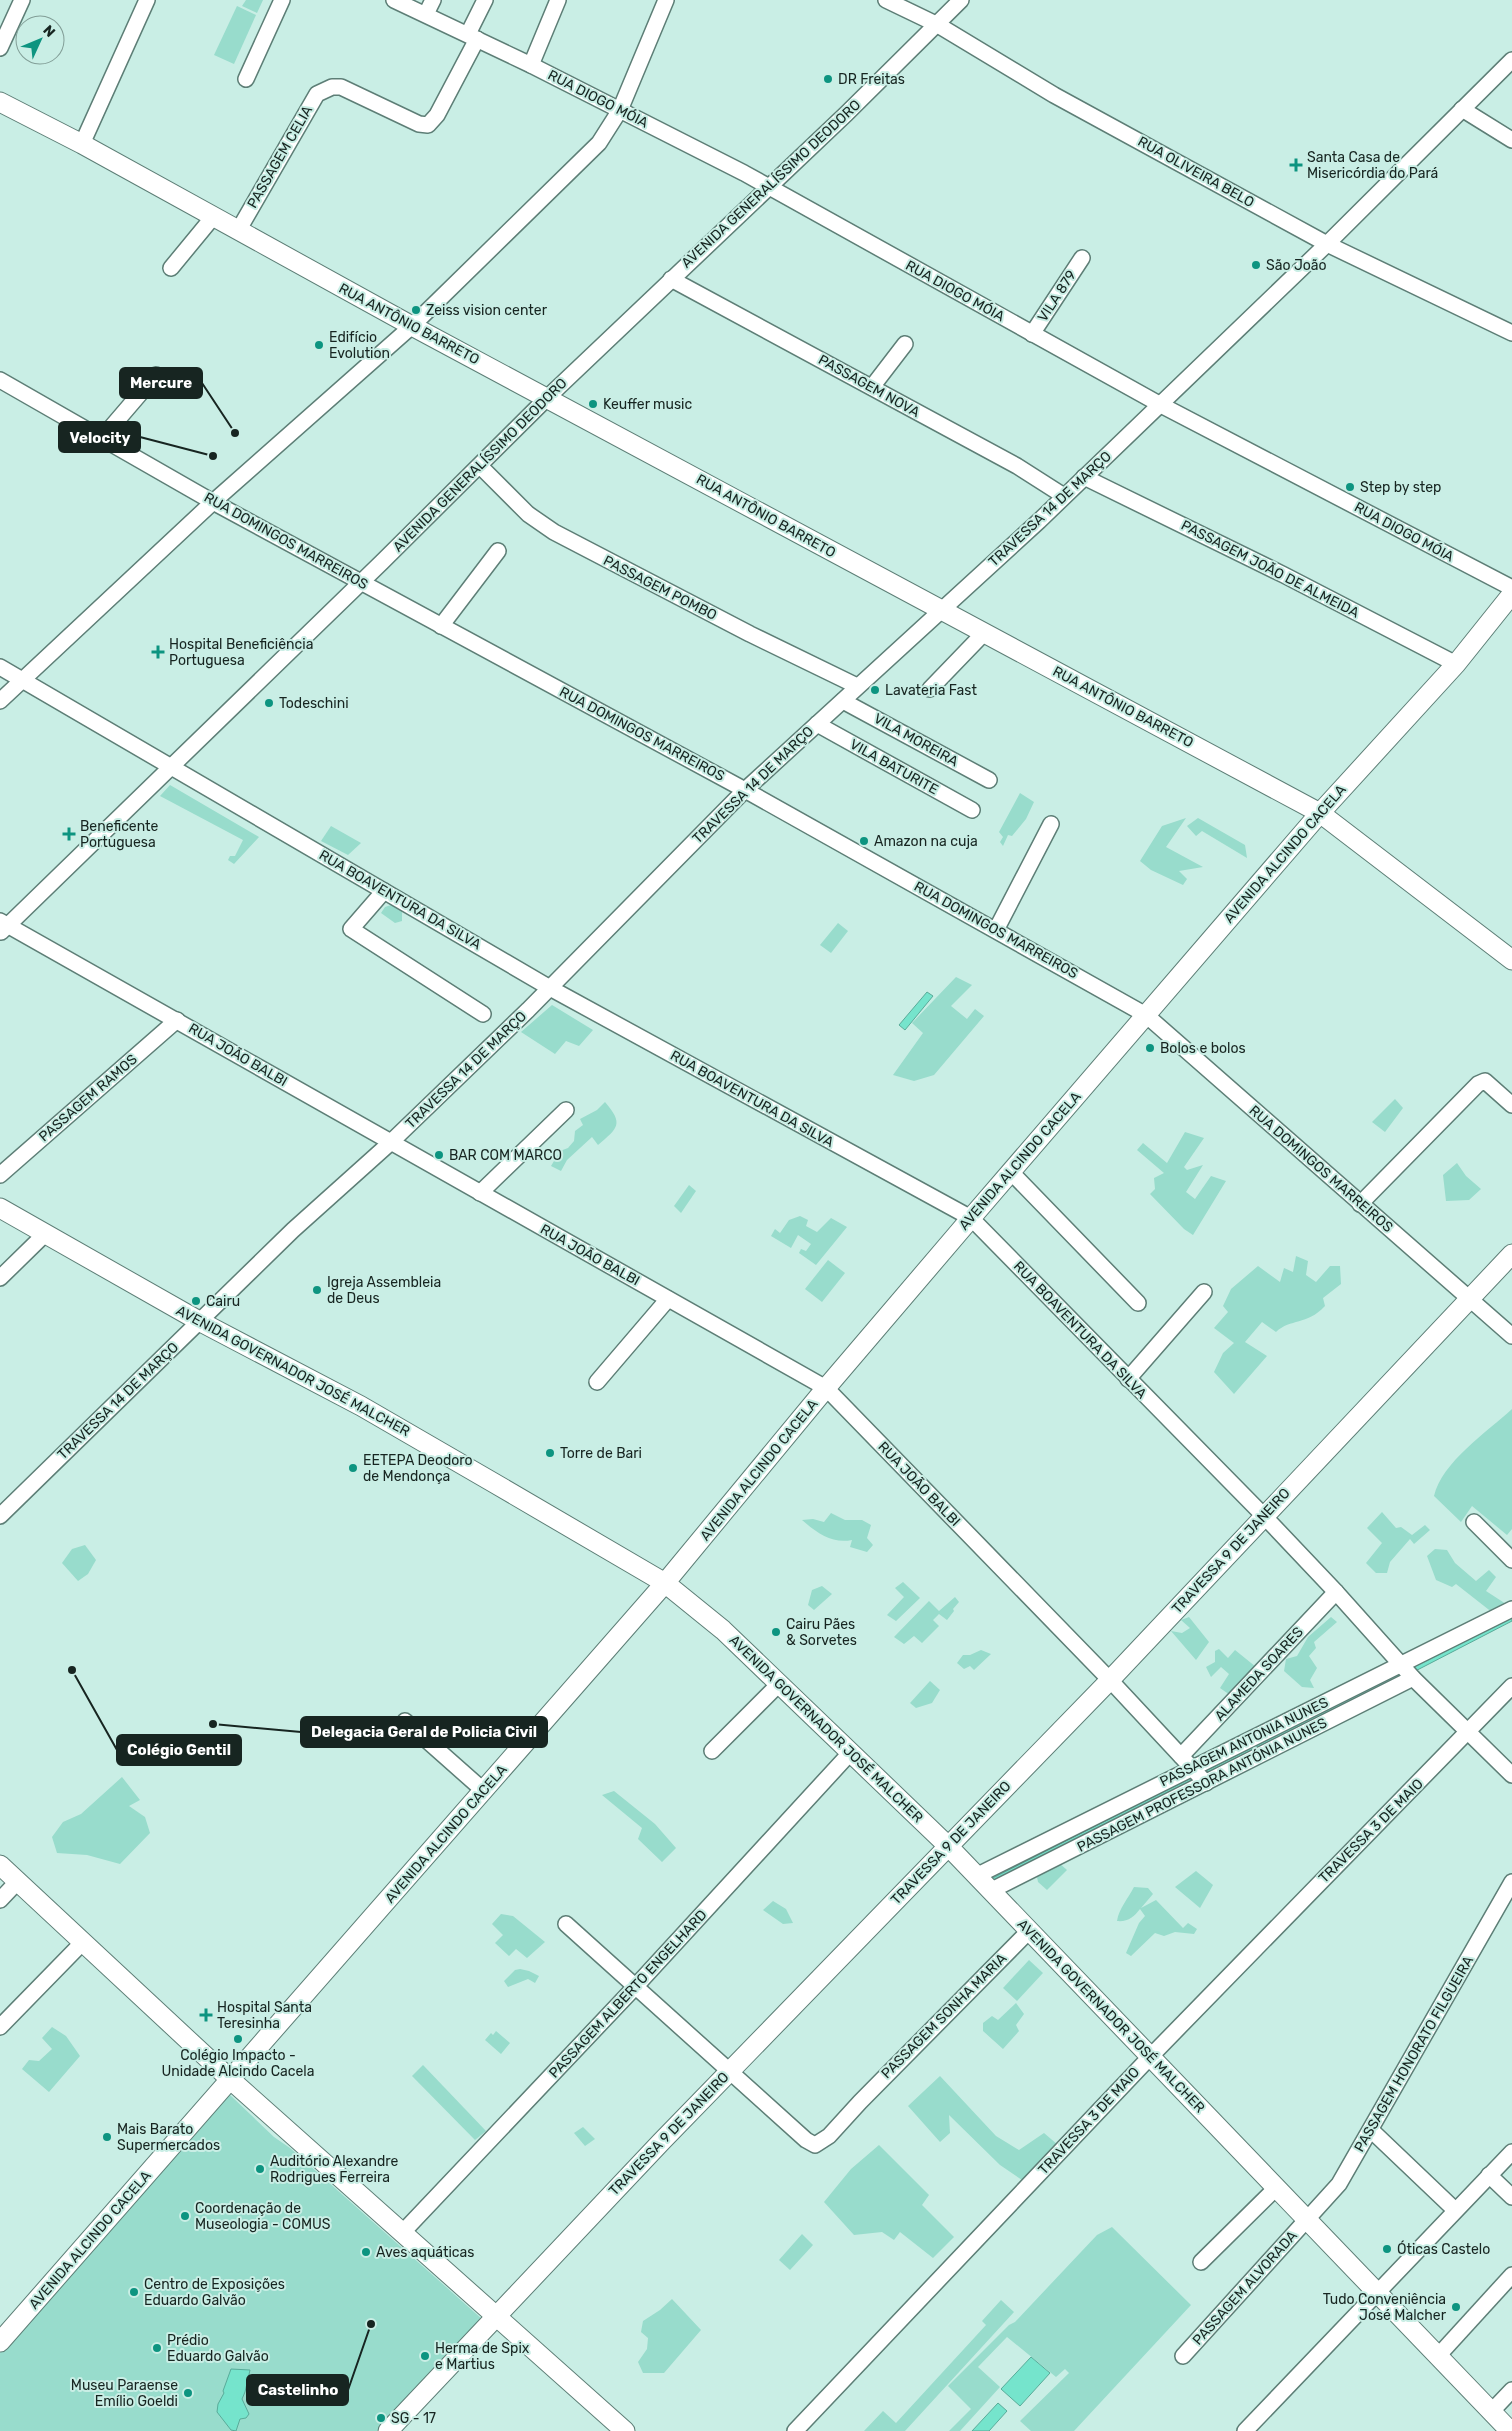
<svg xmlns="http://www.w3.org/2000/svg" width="1512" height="2431" font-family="Rubik,sans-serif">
	<rect width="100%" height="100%" fill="#c9eee5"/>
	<g fill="#98dccc">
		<polygon points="246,0 263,0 257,13 242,6"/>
		<polygon points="237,6 256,15 234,64 214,55"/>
		<polygon points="170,785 259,837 234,864 228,860 230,856 235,856 243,840 160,796"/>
		<polygon points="1020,793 1034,802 1026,819 1012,836 1008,835 1003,846 1000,842 1003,837 999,832"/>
		<polygon points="1186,818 1166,847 1203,867 1179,871 1187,879 1183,885 1151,870 1140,861 1162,826"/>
		<polygon points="1198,818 1245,845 1247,858 1202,831 1196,836 1187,826"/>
		<polygon points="331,826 361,843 348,855 321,841"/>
		<polygon points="391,905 402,911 402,921 395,923 381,913 385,907"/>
		<polygon points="838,923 848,931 831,953 820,945"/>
		<polygon points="956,977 972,985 951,1006 967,1019 975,1009 984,1016 934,1075 914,1081 893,1075 923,1033 912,1023"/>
		<polygon points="552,1005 593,1030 579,1046 566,1041 555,1054 521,1032"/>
		<polygon points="1395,1099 1403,1108 1385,1132 1372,1122"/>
		<path d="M605,1102C624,1124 618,1128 598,1145L592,1137L567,1160L561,1171L551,1166L560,1151L568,1148L574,1141L575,1131L583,1125L580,1119L597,1110Z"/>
		<polygon points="1185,1132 1204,1138 1184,1167 1187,1170 1203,1165 1186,1192 1195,1199 1211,1176 1226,1181 1193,1235 1184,1229 1150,1194 1155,1189 1154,1178 1164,1173 1137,1150 1143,1143 1167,1163"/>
		<polygon points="1457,1163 1466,1176 1481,1189 1469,1200 1446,1201 1443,1175"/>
		<polygon points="689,1185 696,1191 681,1213 674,1206"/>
		<polygon points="800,1216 808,1220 806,1226 817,1232 831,1218 847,1227 816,1265 799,1253 801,1249 806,1251 811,1244 798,1235 791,1248 771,1236 775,1229 780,1233 789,1220"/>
		<path d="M1296,1256L1308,1261L1306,1275L1316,1282L1330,1266H1340L1341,1284L1323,1298L1325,1306C1306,1326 1291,1318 1276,1332L1262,1322L1245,1342L1267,1356L1234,1394L1214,1372L1223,1353L1234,1343L1214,1328L1228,1312L1223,1306L1231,1289L1258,1266L1280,1282L1284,1268L1293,1272Z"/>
		<polygon points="828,1260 845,1273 822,1302 805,1289"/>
		<path d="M1512,1409V1529L1507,1535L1472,1506L1461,1522L1434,1496C1442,1462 1487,1432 1512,1409Z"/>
		<polygon points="1382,1512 1396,1528 1401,1527 1412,1535 1425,1525 1430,1530 1414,1544 1410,1539 1390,1562 1387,1573 1376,1573 1366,1563 1382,1543 1367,1528"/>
		<path d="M831,1513L845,1520H862L871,1525L867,1538L873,1545L867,1552L850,1547L852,1540C832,1544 817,1533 802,1520L813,1519L824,1522Z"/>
		<polygon points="85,1545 96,1560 88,1574 78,1581 62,1563 72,1549"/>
		<polygon points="1435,1549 1447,1550 1455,1563 1476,1581 1489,1570 1496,1577 1486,1591 1506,1604 1493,1613 1456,1584 1452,1587 1436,1580 1427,1556"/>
		<polygon points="903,1582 920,1598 896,1621 887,1615 904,1597 895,1588"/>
		<polygon points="822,1586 832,1594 814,1610 808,1605 812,1590"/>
		<polygon points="955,1597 959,1602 953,1609 954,1611 947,1620 939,1614 933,1620 939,1626 922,1643 914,1636 904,1644 894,1637 929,1601 939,1611"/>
		<polygon points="1189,1617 1209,1642 1196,1660 1171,1631 1182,1633 1190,1628 1181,1620"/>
		<polygon points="1331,1617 1337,1622 1314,1642 1316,1648 1309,1656 1317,1668 1310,1680 1314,1688 1302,1687 1284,1671 1286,1659 1297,1656 1308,1637"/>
		<polygon points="1219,1649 1228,1658 1235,1650 1256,1667 1230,1695 1220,1688 1229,1674 1221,1667 1211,1677 1206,1667 1215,1662 1215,1651"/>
		<polygon points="981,1650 991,1654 974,1670 970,1666 964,1669 957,1663 963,1655 970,1655"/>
		<polygon points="930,1681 940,1690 932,1703 916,1708 910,1703"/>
		<polygon points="122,1777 140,1800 129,1806 145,1817 150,1833 120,1864 87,1855 57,1853 52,1837 63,1822 81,1814"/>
		<polygon points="614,1791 655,1824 676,1848 662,1862 638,1839 642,1828 602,1795"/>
		<polygon points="1059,1863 1067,1870 1047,1890 1038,1882 1036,1872"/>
		<polygon points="1196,1871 1213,1885 1200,1908 1175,1887"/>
		<path d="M1134,1887L1148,1888L1153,1894L1141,1908L1156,1900L1183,1928L1188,1923L1197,1929L1194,1934L1175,1932L1164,1936L1155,1933L1131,1956L1126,1953L1139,1923L1145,1916L1140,1909C1134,1917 1128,1922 1117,1921C1119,1908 1128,1899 1134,1887Z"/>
		<polygon points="773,1901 786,1909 793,1923 783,1924 763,1910"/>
		<polygon points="501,1914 513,1916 545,1942 527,1958 516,1949 509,1956 495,1943 503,1935 492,1924"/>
		<polygon points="1029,1960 1043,1973 1017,2001 1003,1988"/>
		<polygon points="520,1969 529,1971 539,1976 535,1983 528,1979 508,1987 504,1981 515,1970"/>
		<polygon points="1016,2003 1024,2014 1016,2025 1019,2031 1003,2049 983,2031 983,2023 992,2016 998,2020"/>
		<polygon points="52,2027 66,2036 80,2056 49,2092 22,2069 29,2060 39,2061 52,2049 42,2038"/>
		<polygon points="496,2031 510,2043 501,2054 485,2040 491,2033 493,2035"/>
		<polygon points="423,2065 486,2131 475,2140 412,2076"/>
		<polygon points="940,2076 996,2136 1019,2150 1044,2133 1058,2145 1022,2180 1000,2165 949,2115 950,2133 940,2142 908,2106"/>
		<polygon points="229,2094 274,2137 290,2148 482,2319 377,2431 0,2431 0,2353"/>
		<polygon points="583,2127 595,2139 585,2146 574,2133"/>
		<polygon points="879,2145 929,2195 922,2205 954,2237 933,2258 900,2232 894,2240 882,2232 854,2235 824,2202 851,2169"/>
		<polygon points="1112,2227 1191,2305 1074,2431 1031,2431 1020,2421 1069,2373 1065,2369 1056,2377 1007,2337 978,2367 1000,2387 960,2431 949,2431 971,2409 948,2386 1009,2325 1015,2322 1097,2235"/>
		<polygon points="802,2234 813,2245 790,2270 779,2260"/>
		<polygon points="672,2299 701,2330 664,2373 643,2373 638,2362 647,2349 648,2338 641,2332 643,2321 660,2310"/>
		<polygon points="1001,2300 1014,2312 905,2431 864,2431 883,2411 896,2423 986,2325 982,2321"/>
	</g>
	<g fill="#75e4cc" stroke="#59ab99">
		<polygon points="927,992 933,996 905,1030 899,1025"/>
		<polygon points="1512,1614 1512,1621 992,1890 985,1882"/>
		<polygon points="1031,2357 1050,2373 1020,2406 1001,2389"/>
		<polygon points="231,2369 250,2370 245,2392 242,2399 249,2414 246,2418 240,2419 236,2431 231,2430 217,2412 218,2404 224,2393 223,2391"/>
		<polygon points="998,2403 1007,2411 989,2431 972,2431"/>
	</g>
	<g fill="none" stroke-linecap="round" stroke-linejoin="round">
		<defs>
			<g id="minor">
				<polyline points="394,0 531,65 744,173 1161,405 1512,588"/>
				<polyline points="886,0 938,25 1054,95 1327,244 1512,333"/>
				<polyline points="426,14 433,0"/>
				<polyline points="468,34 485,0"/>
				<polyline points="0,48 22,0"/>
				<polyline points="531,65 558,0"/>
				<polyline points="246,79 282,0"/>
				<polyline points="1462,109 1512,140"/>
				<polyline points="82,144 147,0"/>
				<polyline points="238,231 317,94 332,87 341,87 419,124 428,125 437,115 477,39"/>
				<polyline points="171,268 213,217"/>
				<polyline points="671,279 1017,466 1064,496"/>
				<polyline points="1032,334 1082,258"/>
				<polyline points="0,380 213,502 745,790 1146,1015 1512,1336"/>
				<polyline points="872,387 905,344"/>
				<polyline points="102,438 156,375"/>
				<polyline points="480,466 528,514 554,532 750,634 857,686"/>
				<polyline points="1084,477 1284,575 1456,664"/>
				<polyline points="441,626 498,551"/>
				<polyline points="0,667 550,988 971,1218 1264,1516 1336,1592 1413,1678 1512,1775"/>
				<polyline points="930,689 984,633"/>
				<polyline points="0,701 213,502 412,326 599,143 620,110 666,0"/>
				<polyline points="843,701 989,780"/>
				<polyline points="817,724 972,810"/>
				<polyline points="384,891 351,929 483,1014"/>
				<polyline points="0,921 826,1388 1110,1680 1206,1783"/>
				<polyline points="996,930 1051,824"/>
				<polyline points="1,932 382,562 548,397 846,114 961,0"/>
				<polyline points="1011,1172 1138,1303"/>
				<polyline points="0,1175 177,1020"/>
				<polyline points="480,1193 566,1110"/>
				<polyline points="1360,1204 1478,1084 1485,1081 1512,1105"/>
				<polyline points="0,1278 45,1234"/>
				<polyline points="1128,1379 1204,1292"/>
				<polyline points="597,1382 668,1299"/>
				<polyline points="0,1516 293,1230 390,1143 528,1010 745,790 1039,521 1327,244 1512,60"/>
				<polyline points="1474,1522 1512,1560"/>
				<polyline points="405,1721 484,1791"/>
				<polyline points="712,1751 779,1684"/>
				<polyline points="1181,1756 1336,1592"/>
				<polyline points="976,1876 1512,1609"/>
				<polyline points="990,1891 1413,1678"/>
				<polyline points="0,1900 18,1881"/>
				<polyline points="566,1924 806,2140 815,2145 829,2136 860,2102 1029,1931"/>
				<polyline points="0,2027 83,1942"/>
				<polyline points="1371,2130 1455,2210"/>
				<polyline points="1489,2175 1512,2197"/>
				<polyline points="402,2233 635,1987 851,1752"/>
				<polyline points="1201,2262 1276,2188"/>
				<polyline points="1183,2356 1339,2184 1512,1882"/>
				<polyline points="1438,2356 1512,2275"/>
				<polyline points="1491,2412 1512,2390"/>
				<polyline points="795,2431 1150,2057 1512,1686"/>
				<polyline points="1245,2431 1512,2152"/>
			</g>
			<g id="major">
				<polyline points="0,102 82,144 412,326 1320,813 1512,960"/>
				<polyline points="0,1208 199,1321 361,1406 494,1483 665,1583 723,1630 948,1846 1510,2431"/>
				<polyline points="0,1865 231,2080 625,2431"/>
				<polyline points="0,2342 665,1583 826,1388 971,1218 1320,813 1456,664 1512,594"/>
				<polyline points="388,2431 661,2142 1110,1680 1512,1254"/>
			</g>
		</defs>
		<use href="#minor" stroke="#5d7e76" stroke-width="18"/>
		<use href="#major" stroke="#5d7e76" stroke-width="21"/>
		<use href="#minor" stroke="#fff" stroke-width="15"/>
		<use href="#major" stroke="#fff" stroke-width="19"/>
	</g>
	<g fill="#0d9480" stroke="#c9eee5" stroke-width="2">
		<circle cx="828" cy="79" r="5"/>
		<path d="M1293.5 157.5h5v5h5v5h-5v5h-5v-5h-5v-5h5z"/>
		<circle cx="1256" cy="265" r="5"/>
		<circle cx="416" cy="310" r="5"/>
		<circle cx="319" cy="345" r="5"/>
		<circle cx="593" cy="404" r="5"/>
		<circle cx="1350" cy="487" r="5"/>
		<path d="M155.5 644.5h5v5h5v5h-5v5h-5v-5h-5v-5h5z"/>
		<circle cx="875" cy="690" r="5"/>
		<circle cx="269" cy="703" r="5"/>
		<path d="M66.5 826.5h5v5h5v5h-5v5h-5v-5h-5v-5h5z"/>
		<circle cx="864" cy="841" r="5"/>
		<circle cx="1150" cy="1048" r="5"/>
		<circle cx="439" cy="1155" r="5"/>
		<circle cx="317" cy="1290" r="5"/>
		<circle cx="196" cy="1301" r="5"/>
		<circle cx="550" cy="1453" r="5"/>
		<circle cx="353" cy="1468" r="5"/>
		<circle cx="776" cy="1632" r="5"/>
		<path d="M203.5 2007.5h5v5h5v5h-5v5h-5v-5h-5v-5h5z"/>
		<circle cx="238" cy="2039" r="5"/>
		<circle cx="107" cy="2137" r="5"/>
		<circle cx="260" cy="2169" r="5"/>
		<circle cx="185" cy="2216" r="5"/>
		<circle cx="1387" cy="2249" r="5"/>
		<circle cx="366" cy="2252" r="5"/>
		<circle cx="134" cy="2292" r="5"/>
		<circle cx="1456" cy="2307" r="5"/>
		<circle cx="157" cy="2348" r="5"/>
		<circle cx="425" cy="2356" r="5"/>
		<circle cx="188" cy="2393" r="5"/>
		<circle cx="381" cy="2418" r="5"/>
	</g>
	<g text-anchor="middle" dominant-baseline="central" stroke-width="4" stroke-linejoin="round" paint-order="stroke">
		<g font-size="14" fill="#172521" stroke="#c9eee5" text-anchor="start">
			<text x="838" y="79">DR Freitas</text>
			<text x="1307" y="157">Santa Casa de<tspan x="1307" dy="16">Misericórdia do Pará</tspan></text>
			<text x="1266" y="265">São João</text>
			<text x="426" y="310">Zeiss vision center</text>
			<text x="329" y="337">Edifício<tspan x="329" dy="16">Evolution</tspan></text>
			<text x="603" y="404">Keuffer music</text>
			<text x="1360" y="487">Step by step</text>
			<text x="169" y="644">Hospital Beneficiência<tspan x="169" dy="16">Portuguesa</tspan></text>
			<text x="885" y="690">Lavateria Fast</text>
			<text x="279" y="703">Todeschini</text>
			<text x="80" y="826">Beneficente<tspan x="80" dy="16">Portuguesa</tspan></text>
			<text x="874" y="841">Amazon na cuja</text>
			<text x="1160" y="1048">Bolos e bolos</text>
			<text x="449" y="1155">BAR COM MARCO</text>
			<text x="327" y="1282">Igreja Assembleia<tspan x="327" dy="16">de Deus</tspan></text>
			<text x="206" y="1301">Cairu</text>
			<text x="560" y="1453">Torre de Bari</text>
			<text x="363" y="1460">EETEPA Deodoro<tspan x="363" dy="16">de Mendonça</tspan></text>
			<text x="786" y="1624">Cairu Pães<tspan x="786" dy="16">&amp; Sorvetes</tspan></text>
			<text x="217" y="2007">Hospital Santa<tspan x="217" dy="16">Teresinha</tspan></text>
			<text x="238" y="2055" text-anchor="middle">Colégio Impacto -<tspan x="238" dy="16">Unidade Alcindo Cacela</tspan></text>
			<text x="117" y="2129">Mais Barato<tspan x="117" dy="16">Supermercados</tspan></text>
			<text x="270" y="2161">Auditório Alexandre<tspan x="270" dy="16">Rodrigues Ferreira</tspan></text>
			<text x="195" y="2208">Coordenação de<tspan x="195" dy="16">Museologia - COMUS</tspan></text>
			<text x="1397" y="2249">Óticas Castelo</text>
			<text x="376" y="2252">Aves aquáticas</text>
			<text x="144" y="2284">Centro de Exposições<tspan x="144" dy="16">Eduardo Galvão</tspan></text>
			<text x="1446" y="2299" text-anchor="end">Tudo Conveniência<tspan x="1446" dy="16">José Malcher</tspan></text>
			<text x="167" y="2340">Prédio<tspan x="167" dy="16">Eduardo Galvão</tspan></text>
			<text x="435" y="2348">Herma de Spix<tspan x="435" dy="16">e Martius</tspan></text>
			<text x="178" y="2385" text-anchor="end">Museu Paraense<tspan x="178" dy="16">Emílio Goeldi</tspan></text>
			<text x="391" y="2418">SG - 17</text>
		</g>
		<g font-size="14" fill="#172521" stroke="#c9eee5">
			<text transform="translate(598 99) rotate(27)">RUA DIOGO MÓIA</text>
			<text transform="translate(280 157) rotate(-60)">PASSAGEM CELIA</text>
			<text transform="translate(1196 172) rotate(29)">RUA OLIVEIRA BELO</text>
			<text transform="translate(771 184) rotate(-43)">AVENIDA GENERALÍSSIMO DEODORO</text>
			<text transform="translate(955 291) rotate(29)">RUA DIOGO MÓIA</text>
			<text transform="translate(1057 296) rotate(-57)">VILA 879</text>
			<text transform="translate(409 324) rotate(28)">RUA ANTÔNIO BARRETO</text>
			<text transform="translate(869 386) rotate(29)">PASSAGEM NOVA</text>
			<text transform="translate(480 465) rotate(-45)">AVENIDA GENERALÍSSIMO DEODORO</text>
			<text transform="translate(1050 509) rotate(-43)">TRAVESSA 14 DE MARÇO</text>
			<text transform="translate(766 516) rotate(29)">RUA ANTÔNIO BARRETO</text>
			<text transform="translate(1404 532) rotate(28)">RUA DIOGO MÓIA</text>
			<text transform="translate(286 541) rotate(29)">RUA DOMINGOS MARREIROS</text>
			<text transform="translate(1270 569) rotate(27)">PASSAGEM JOÃO DE ALMEIDA</text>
			<text transform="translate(660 588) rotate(27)">PASSAGEM POMBO</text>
			<text transform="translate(1123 707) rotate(28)">RUA ANTÔNIO BARRETO</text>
			<text transform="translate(642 734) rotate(28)">RUA DOMINGOS MARREIROS</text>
			<text transform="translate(916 740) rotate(29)">VILA MOREIRA</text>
			<text transform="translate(894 767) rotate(29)">VILA BATURITE</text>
			<text transform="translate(753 785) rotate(-44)">TRAVESSA 14 DE MARÇO</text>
			<text transform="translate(1285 854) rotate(-49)">AVENIDA ALCINDO CACELA</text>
			<text transform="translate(400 900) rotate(30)">RUA BOAVENTURA DA SILVA</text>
			<text transform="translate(996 930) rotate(29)">RUA DOMINGOS MARREIROS</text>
			<text transform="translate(238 1055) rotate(30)">RUA JOÃO BALBI</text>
			<text transform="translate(466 1070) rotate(-44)">TRAVESSA 14 DE MARÇO</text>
			<text transform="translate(88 1098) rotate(-41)">PASSAGEM RAMOS</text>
			<text transform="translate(752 1099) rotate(29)">RUA BOAVENTURA DA SILVA</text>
			<text transform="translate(1020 1161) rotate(-49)">AVENIDA ALCINDO CACELA</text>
			<text transform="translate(1321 1169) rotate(41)">RUA DOMINGOS MARREIROS</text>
			<text transform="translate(590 1255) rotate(29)">RUA JOÃO BALBI</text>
			<text transform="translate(1080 1330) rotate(46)">RUA BOAVENTURA DA SILVA</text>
			<text transform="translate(293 1371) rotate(28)">AVENIDA GOVERNADOR JOSÉ MALCHER</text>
			<text transform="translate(118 1401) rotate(-44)">TRAVESSA 14 DE MARÇO</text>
			<text transform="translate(759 1470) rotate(-51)">AVENIDA ALCINDO CACELA</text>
			<text transform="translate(919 1484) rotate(46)">RUA JOÃO BALBI</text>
			<text transform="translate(1231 1551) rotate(-47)">TRAVESSA 9 DE JANEIRO</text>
			<text transform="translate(1259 1674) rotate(-47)">ALAMEDA SOARES</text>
			<text transform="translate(826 1729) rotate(44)">AVENIDA GOVERNADOR JOSÉ MALCHER</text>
			<text transform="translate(1244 1742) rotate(-26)">PASSAGEM ANTONIA NUNES</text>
			<text transform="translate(1202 1785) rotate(-27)">PASSAGEM PROFESSORA ANTÓNIA NUNES</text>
			<text transform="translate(1371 1831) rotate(-45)">TRAVESSA 3 DE MAIO</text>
			<text transform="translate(446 1834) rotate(-49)">AVENIDA ALCINDO CACELA</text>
			<text transform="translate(951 1843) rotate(-46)">TRAVESSA 9 DE JANEIRO</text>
			<text transform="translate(628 1994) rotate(-47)">PASSAGEM ALBERTO ENGELHARD</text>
			<text transform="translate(944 2016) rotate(-45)">PASSAGEM SONHA MARIA</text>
			<text transform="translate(1111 2016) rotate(46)">AVENIDA GOVERNADOR JOSÉ MALCHER</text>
			<text transform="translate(1414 2054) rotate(-60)">PASSAGEM HONORATO FILGUEIRA</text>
			<text transform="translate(1089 2121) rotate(-47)">TRAVESSA 3 DE MAIO</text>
			<text transform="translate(669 2134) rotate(-46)">TRAVESSA 9 DE JANEIRO</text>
			<text transform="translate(90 2240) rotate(-49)">AVENIDA ALCINDO CACELA</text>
			<text transform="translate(1245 2288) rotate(-48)">PASSAGEM ALVORADA</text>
		</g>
	</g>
	<path fill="none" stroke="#172521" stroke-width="2" d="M235 433L202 383M213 456L140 437M213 1724L301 1732M72 1670L117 1750M371 2324L348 2390"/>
	<g fill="#172521" stroke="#c9eee5" stroke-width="2">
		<circle cx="235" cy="433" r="5"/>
		<circle cx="213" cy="456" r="5"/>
		<circle cx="213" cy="1724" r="5"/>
		<circle cx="72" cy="1670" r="5"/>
		<circle cx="371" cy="2324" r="5"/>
	</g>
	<g fill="#172521" stroke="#172521" stroke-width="2">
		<rect x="120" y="368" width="82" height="30" rx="5"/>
		<rect x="59" y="422" width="81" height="30" rx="5"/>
		<rect x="301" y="1717" width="246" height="30" rx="5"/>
		<rect x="117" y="1735" width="124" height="30" rx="5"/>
		<rect x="247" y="2375" width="101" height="30" rx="5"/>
	</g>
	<g font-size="15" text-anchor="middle" font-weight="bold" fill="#fff">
		<text x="161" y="388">Mercure</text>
		<text x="100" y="443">Velocity</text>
		<text x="424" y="1737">Delegacia Geral de Policia Civil</text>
		<text x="179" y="1755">Colégio Gentil</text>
		<text x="298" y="2395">Castelinho</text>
	</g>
	<g transform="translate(40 40) rotate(46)"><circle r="24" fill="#c9eee5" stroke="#829e97"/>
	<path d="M0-4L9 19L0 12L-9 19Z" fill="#0d9480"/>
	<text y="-8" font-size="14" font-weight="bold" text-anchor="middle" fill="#172521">N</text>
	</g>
</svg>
